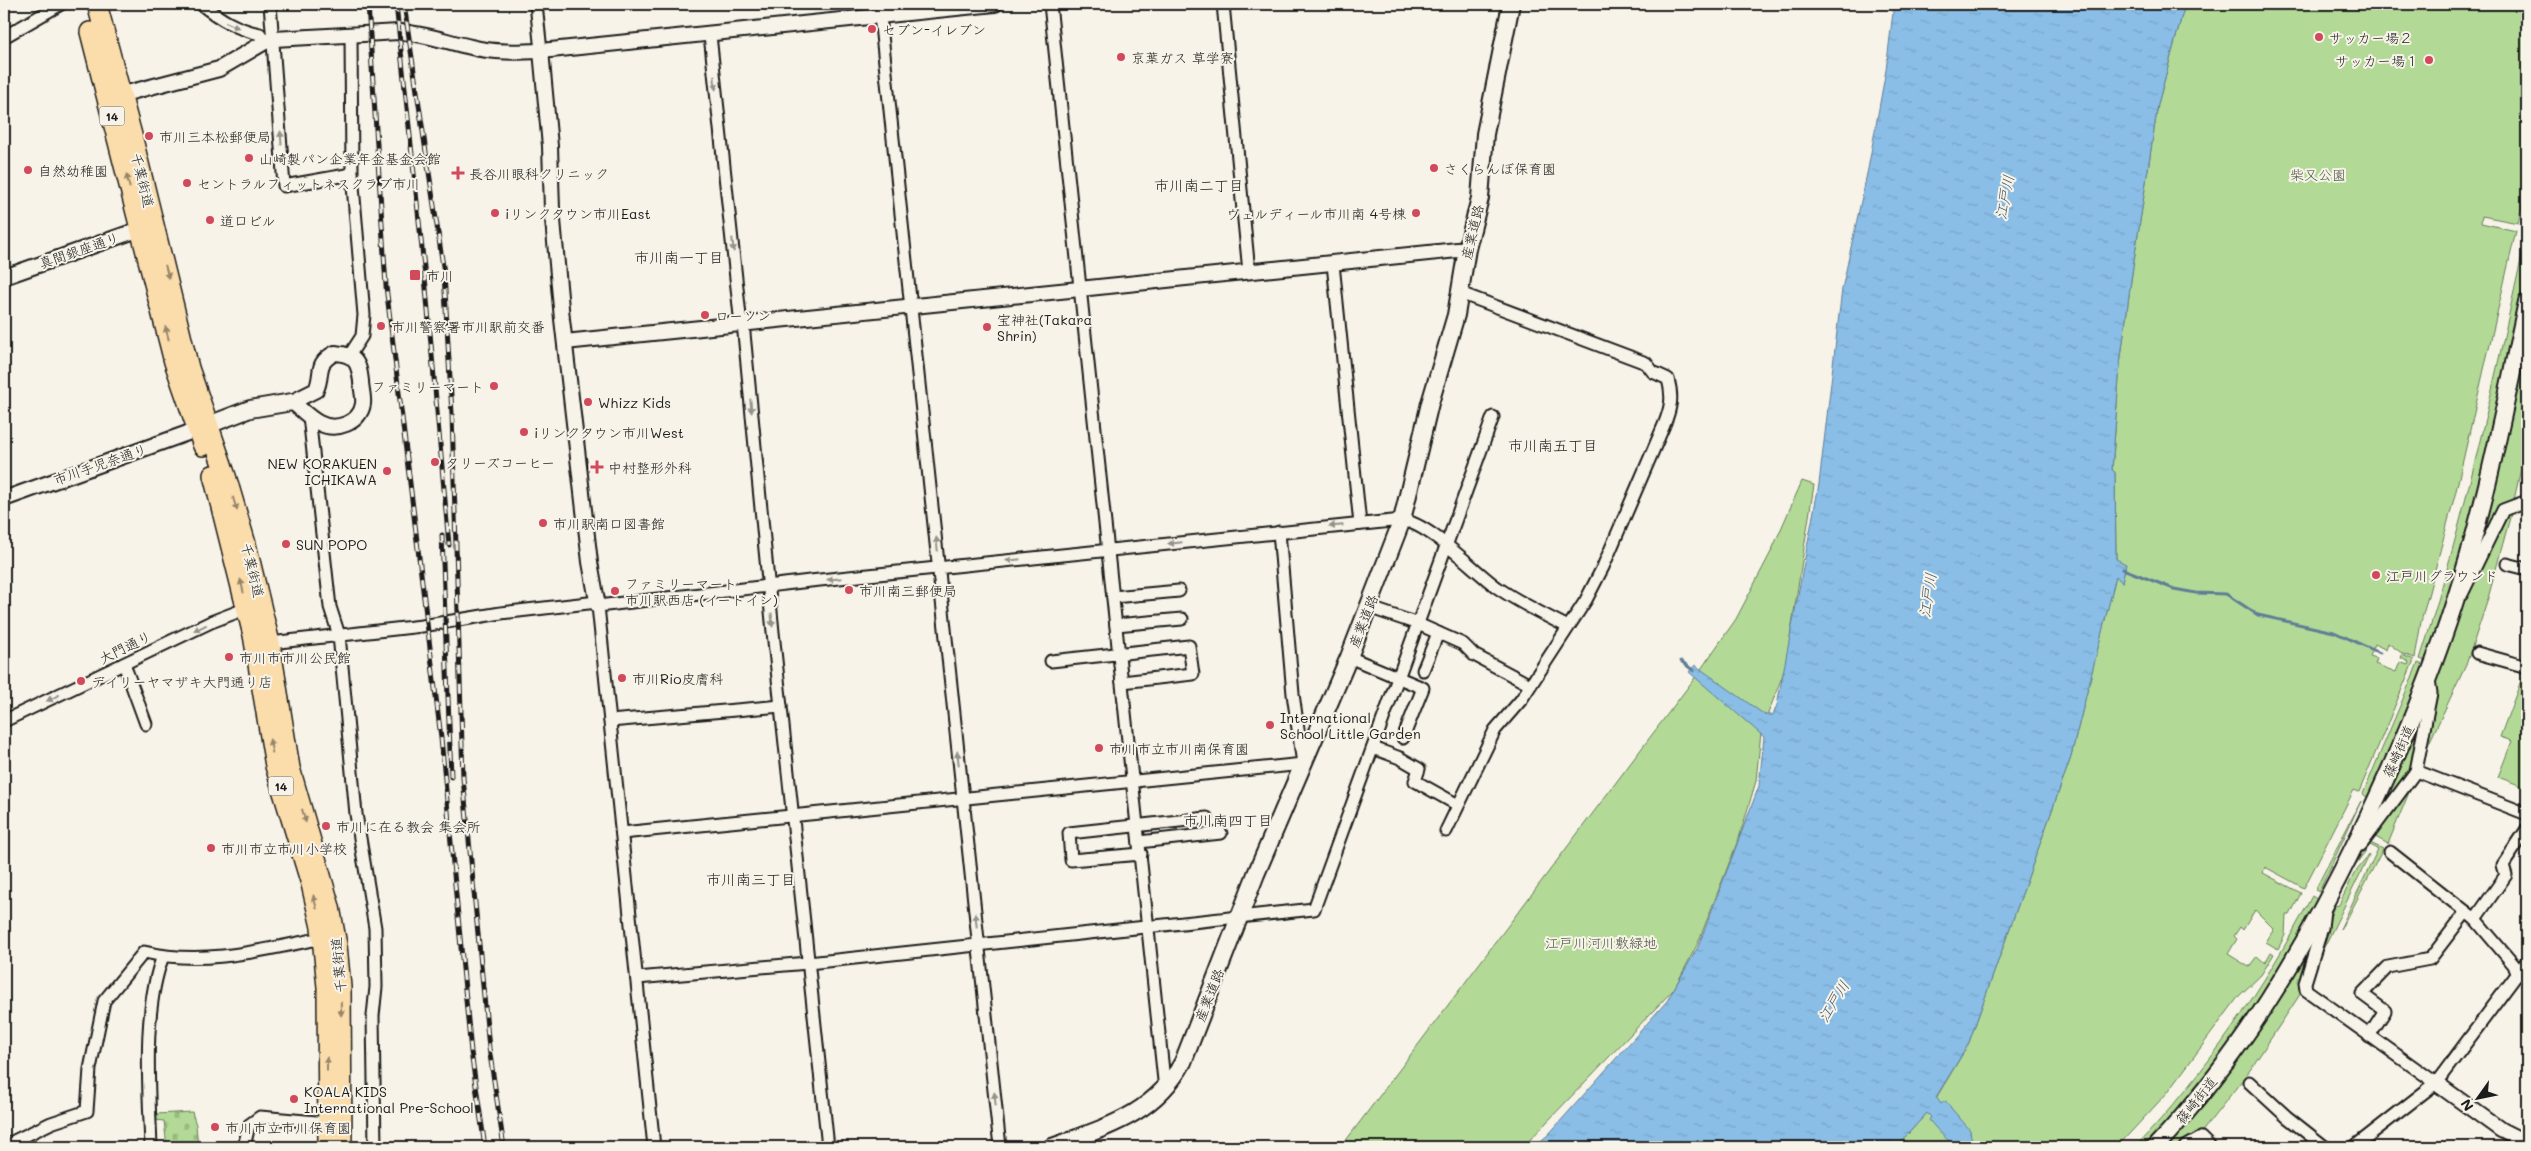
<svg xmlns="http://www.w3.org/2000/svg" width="2531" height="1151" font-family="Mali,'Klee One',sans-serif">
	<defs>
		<pattern id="cemetery-stones" width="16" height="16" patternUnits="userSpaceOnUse" patternTransform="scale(1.25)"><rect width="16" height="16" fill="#b2da96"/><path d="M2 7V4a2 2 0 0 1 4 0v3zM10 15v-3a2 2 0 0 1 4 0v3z" fill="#98ba81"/></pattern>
		<pattern id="water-ripples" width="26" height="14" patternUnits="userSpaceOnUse" patternTransform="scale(1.25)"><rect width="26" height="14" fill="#8abee7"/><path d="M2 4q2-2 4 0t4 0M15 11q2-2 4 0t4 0" fill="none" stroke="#76a3c6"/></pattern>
	</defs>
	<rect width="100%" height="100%" fill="#f7f3e8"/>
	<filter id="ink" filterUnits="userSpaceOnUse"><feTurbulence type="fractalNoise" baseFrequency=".02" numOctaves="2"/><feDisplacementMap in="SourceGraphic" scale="10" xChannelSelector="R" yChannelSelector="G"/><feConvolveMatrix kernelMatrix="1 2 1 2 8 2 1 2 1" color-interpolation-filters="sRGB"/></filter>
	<g filter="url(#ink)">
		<g fill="#b2da96" stroke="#677b59">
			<polygon points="2185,4 2527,4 2527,183 2518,223 2482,216 2481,223 2516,231 2455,495 2421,622 2415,658 2403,654 2388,643 2386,650 2375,644 2370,656 2377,659 2375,664 2396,672 2400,662 2408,665 2409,662 2401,658 2402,655 2414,660 2359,792 2354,790 2304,888 2265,867 2263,873 2301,893 2290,915 2286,915 2285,935 2278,949 2266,942 2274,929 2255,910 2243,930 2240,927 2234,936 2237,939 2228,954 2249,967 2257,956 2265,963 2271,952 2274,954 2261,975 2239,996 2167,1093 2117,1147 1896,1147 1927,1113 1968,1045 2070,760 2116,575 2122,582 2116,559 2115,473 2112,471 2120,365 2131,280 2158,104"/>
			<path d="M2527,233V274L2476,502L2453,590L2428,662L2420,659C2465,520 2495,376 2527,233Z"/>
			<polygon points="2527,323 2527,441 2514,500 2500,506 2469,574"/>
			<polygon points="1802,481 1814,485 1785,669 1761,732 1756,781 1740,835 1698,943 1674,989 1523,1147 1341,1147 1694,679 1736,619 1771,552"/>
			<polygon points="2512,510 2487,602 2466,665 2421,760 2437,670 2449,635 2506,513"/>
			<polygon points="2418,663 2426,666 2370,800 2363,794"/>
			<polygon points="2523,675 2527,676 2527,788 2498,777 2512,741 2500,737"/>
			<polygon points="2427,694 2410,771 2368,830"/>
			<polygon points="2414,780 2388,844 2372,835"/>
			<polygon points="2361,801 2319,892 2315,890"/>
			<polygon points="2368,842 2383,849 2348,917 2340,929 2378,849 2370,845 2353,868"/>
			<polygon points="2370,854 2309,978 2334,906 2339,905 2354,874"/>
			<path d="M2312,896L2318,900L2285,962L2209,1075L2148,1147H2135C2206,1073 2264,988 2312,896Z"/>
			<polygon points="2321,924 2300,983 2301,993 2250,1070 2201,1133 2178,1147 2163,1147"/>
		</g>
		<polygon fill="url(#cemetery-stones)" stroke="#677b59" points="192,1112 196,1125 198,1147 167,1147 164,1121 154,1120 156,1114"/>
		<path fill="url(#water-ripples)" stroke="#5e7d96" d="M1894,4H2185L2158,104L2131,280L2120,365L2112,470L2115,472L2116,559L2126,564L2122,583L2116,576L2070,760L1968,1045L1936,1097L1941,1104L1945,1101L1970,1130L1971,1137L1979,1147C1951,1147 1947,1141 1929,1120L1931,1117L1927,1113L1896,1147H1533L1548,1135L1667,1001L1698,947L1759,786L1764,737L1689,672L1695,665L1765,715H1773L1777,705L1819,484L1842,289L1868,169L1886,70Z"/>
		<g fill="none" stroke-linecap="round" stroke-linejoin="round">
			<g stroke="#5e7d96" stroke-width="3">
				<polyline points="2123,569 2174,589 2196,593 2226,594 2258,615 2334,632 2380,653"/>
				<polyline points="1681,661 1694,671"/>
			</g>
			<defs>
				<g id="minor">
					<path d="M201,4C220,19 236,29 260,34L265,42"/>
					<polyline points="270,4 284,186 352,174"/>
					<polyline points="536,4 541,51"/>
					<polyline points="884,4 885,16"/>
					<polyline points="1050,4 1165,1090"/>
					<polyline points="1223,4 1249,272"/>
					<polyline points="880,16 1000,1147"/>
					<polyline points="710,35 740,316 743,323 773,632 828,1147"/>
					<polyline points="4,37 61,4"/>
					<polyline points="1333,264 1360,524"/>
					<polyline points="349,356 362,336 364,315 352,174 351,35"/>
					<polyline points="309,416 330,607 339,635 356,814 375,928 376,987 373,1016 375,1147"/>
					<polyline points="2507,564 2527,569"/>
					<polyline points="2462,594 2503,510 2527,501"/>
					<polyline points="1113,597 1179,591"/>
					<polyline points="1368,607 1418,624 1463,644 1474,655 1530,685"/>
					<polyline points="1116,625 1182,619"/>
					<polyline points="270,643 422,626 501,613 597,602"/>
					<polyline points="2477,653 2527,667"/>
					<polyline points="1349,657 1423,688 1403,738"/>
					<polyline points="1051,661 1189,646 1193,674 1122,682"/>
					<polyline points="124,664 146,724"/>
					<polyline points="1423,670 1438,633"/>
					<polyline points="2429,679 2431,693 2416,771 2527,814"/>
					<polyline points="4,721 211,622 250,607"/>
					<polyline points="610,721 781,706"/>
					<polyline points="1373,748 1400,758 1419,769 1415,781 1458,805"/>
					<path d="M1446,831L1495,730L1521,700L1586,600L1603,567L1664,425C1671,408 1673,397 1668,379L1653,372L1646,363L1460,293"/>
					<polyline points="622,833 1303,764 1293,694 1279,532"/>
					<polyline points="1139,842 1221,833"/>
					<polyline points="2361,845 2416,771"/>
					<polyline points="2390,852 2475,919 2514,965 2517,973 2527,977"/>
					<polyline points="1141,854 1071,860 1069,833 1207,818"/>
					<polyline points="2324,910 2322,928 2305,983 2306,990 2436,1083"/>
					<polyline points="2475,919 2506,875 2503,865 2527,829"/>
					<polyline points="637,978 808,963 1314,909 1493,417"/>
					<polyline points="2369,1036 2385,1011 2362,994 2388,967 2430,959 2466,912"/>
					<polyline points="2249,1082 2287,1117 2325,1147"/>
					<path d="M4,1146L51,1123L87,1111L90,1069L104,1001L144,952C204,966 263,950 322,938"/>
					<path d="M151,1147C149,1089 142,1011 163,956"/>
					<polyline points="244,1147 249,1125 260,1117 328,1123"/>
					<path d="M654,1147L598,606L810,581L1402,520C1430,524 1474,571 1498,588C1520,603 1544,615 1568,627"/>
					<polyline points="2185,1147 2201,1138 2210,1147"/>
					<polyline points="2354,1147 2436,1083 2527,961"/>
				</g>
				<g id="tertiary">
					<polyline points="541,51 550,146 552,209 562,319 590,562 598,606"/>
					<path d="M112,97L219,69L265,42L274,39L399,32C424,33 447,42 471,47C495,53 517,52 541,51L995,4"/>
					<polyline points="4,277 149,226"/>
					<polyline points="565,342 1467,249"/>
					<path d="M335,353C342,354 348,354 353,359C359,364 360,373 361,381C361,388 364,397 363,404C360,423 336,432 319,423C309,418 300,408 292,402L316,390C324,373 314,364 335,353Z"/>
					<polyline points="4,499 196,430"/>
					<polyline points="2436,1083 2501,1130 2527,1143"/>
				</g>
				<g id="secondary">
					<polyline points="198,429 250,409 292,402"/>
					<path d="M1052,1147C1106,1127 1154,1115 1183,1062L1256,874L1349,657L1402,520L1430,403L1456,315L1467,249L1480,198L1485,134L1511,4"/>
					<path d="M2155,1147C2241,1057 2306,946 2360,834C2396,759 2429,683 2454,604C2486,506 2505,403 2527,302"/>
				</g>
				<g id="trunk">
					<polyline points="97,4 132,135 189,368 226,476 246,544 270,643 290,768 330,907 337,945 341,987 342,1147"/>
					<polyline points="90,32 174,362 203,446"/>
					<polyline points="213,475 253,635 275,766 311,884 321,927 327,987 328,1147"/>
				</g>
			</defs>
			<use href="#minor" stroke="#1c1c1c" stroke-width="15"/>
			<use href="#tertiary" stroke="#1c1c1c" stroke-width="18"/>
			<use href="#secondary" stroke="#1c1c1c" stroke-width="20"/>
			<use href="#trunk" stroke="#1c1c1c" stroke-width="22"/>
			<use href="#minor" stroke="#f7f3e8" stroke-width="11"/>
			<use href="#tertiary" stroke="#f7f3e8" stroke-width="14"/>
			<use href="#secondary" stroke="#f7f3e8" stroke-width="16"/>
			<use href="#trunk" stroke="#fbddab" stroke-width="19"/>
			<defs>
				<g id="rail">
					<polyline points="368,4 386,286 441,738 471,1052 485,1147"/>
					<polyline points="396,4 425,277 449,545"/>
					<polyline points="404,4 444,273 452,414 463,778 489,1048 504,1147"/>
					<polyline points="442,535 451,777"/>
				</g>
			</defs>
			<use href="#rail" stroke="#1c1c1c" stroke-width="5"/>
			<use href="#rail" stroke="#f7f3e8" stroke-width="3" stroke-dasharray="9" stroke-linecap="butt"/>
		</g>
		<defs><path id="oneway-solid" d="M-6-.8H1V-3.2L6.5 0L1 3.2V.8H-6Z" transform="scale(1.25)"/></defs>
		<g fill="#94928c">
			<use href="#oneway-solid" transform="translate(232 25) rotate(24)"/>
			<use href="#oneway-solid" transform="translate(715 83) rotate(84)"/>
			<use href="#oneway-solid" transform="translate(281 138) rotate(-94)"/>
			<use href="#oneway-solid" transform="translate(733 245) rotate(84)"/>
			<use href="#oneway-solid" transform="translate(751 406) rotate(84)"/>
			<use href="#oneway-solid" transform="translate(1336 526) rotate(175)"/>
			<use href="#oneway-solid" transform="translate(1175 543) rotate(174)"/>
			<use href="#oneway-solid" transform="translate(937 544) rotate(-96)"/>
			<use href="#oneway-solid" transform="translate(1013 560) rotate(174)"/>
			<use href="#oneway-solid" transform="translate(834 579) rotate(174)"/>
			<use href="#oneway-solid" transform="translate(772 620) rotate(86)"/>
			<use href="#oneway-solid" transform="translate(200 628) rotate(154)"/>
			<use href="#oneway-solid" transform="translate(53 698) rotate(154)"/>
			<use href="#oneway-solid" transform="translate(958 758) rotate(-96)"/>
			<use href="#oneway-solid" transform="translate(976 920) rotate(-96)"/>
			<use href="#oneway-solid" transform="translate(995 1099) rotate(-96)"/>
		</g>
		<g fill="#97866b">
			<use href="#oneway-solid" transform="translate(128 181) rotate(-104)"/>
			<use href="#oneway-solid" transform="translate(167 272) rotate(75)"/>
			<use href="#oneway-solid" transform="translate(167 333) rotate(-104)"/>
			<use href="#oneway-solid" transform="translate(235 504) rotate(73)"/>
			<use href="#oneway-solid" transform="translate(242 586) rotate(-104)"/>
			<use href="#oneway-solid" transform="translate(271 746) rotate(-101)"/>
			<use href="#oneway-solid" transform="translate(304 816) rotate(74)"/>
			<use href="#oneway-solid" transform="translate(315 902) rotate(-104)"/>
			<use href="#oneway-solid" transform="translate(341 1009) rotate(89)"/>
			<use href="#oneway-solid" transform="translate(327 1064) rotate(-90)"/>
		</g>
	</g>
	<g fill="#d1495b" stroke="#f7f3e8" stroke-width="2">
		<circle cx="872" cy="29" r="5"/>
		<circle cx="2319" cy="37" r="5"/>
		<circle cx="1121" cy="57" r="5"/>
		<circle cx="2429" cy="60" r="5"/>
		<circle cx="149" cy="136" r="5"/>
		<circle cx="249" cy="158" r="5"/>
		<circle cx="1434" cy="168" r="5"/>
		<circle cx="28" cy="170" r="5"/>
		<path d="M455.5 165.5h5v5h5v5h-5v5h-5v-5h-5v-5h5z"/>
		<circle cx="187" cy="183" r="5"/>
		<circle cx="495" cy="213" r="5"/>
		<circle cx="1416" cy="213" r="5"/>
		<circle cx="210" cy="220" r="5"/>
		<rect x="409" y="269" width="12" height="12" rx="2.5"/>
		<circle cx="705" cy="315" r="5"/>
		<circle cx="381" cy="326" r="5"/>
		<circle cx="987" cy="327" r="5"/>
		<circle cx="494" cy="386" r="5"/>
		<circle cx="588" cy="402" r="5"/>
		<circle cx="524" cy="432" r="5"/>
		<circle cx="435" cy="462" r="5"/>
		<path d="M594.5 459.5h5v5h5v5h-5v5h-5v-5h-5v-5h5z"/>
		<circle cx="387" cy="471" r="5"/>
		<circle cx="543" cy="523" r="5"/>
		<circle cx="286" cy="544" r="5"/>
		<circle cx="2376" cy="575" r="5"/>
		<circle cx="849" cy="590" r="5"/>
		<circle cx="615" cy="591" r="5"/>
		<circle cx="229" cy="657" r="5"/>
		<circle cx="622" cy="678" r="5"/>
		<circle cx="81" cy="681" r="5"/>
		<circle cx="1270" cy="725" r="5"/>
		<circle cx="1099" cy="748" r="5"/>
		<circle cx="326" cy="826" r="5"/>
		<circle cx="211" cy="848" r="5"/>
		<circle cx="294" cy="1099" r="5"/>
		<circle cx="215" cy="1127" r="5"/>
	</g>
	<g text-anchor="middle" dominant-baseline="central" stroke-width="4" stroke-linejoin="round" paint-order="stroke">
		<g fill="#f7f3e8" stroke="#5e5c59" stroke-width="1">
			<rect x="99.5" y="106.5" width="25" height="19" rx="4"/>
			<rect x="268.5" y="776.5" width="25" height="19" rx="4"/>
		</g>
		<g font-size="12" font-weight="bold" fill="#1c1c1c">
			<text x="112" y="116">14</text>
			<text x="281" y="786">14</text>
		</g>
		<g font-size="14" fill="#1c1c1c" stroke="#f7f3e8" text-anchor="start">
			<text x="882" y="29">セブン-イレブン</text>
			<text x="2329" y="37">サッカー場２</text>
			<text x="1131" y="57">京葉ガス 草学寮</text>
			<text x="2419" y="60" text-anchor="end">サッカー場１</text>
			<text x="159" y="136">市川三本松郵便局</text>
			<text x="259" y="158">山崎製パン企業年金基金会館</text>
			<text x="1444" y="168">さくらんぼ保育園</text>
			<text x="38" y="170">自然幼稚園</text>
			<text x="469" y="173">長谷川眼科クリニック</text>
			<text x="197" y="183">セントラルフィットネスクラブ市川</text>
			<text x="505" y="213">iリンクタウン市川East</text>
			<text x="1406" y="213" text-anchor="end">ヴェルディール市川南 4号棟</text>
			<text x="220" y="220">道口ビル</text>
			<text x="426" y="275">市川</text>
			<text x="715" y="315">ローソン</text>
			<text x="997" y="319">宝神社(Takara<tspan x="997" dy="16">Shrin)</tspan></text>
			<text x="391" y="326">市川警察署市川駅前交番</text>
			<text x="484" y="386" text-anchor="end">ファミリーマート</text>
			<text x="598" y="402">Whizz Kids</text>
			<text x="534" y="432">iリンクタウン市川West</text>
			<text x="445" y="462">タリーズコーヒー</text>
			<text x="377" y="463" text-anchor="end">NEW KORAKUEN<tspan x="377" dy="16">ICHIKAWA</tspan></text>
			<text x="608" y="467">中村整形外科</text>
			<text x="553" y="523">市川駅南口図書館</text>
			<text x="296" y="544">SUN POPO</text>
			<text x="2386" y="575">江戸川グラウンド</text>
			<text x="625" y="583">ファミリーマート<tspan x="625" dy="16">市川駅西店 (イートイン)</tspan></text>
			<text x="859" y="590">市川南三郵便局</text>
			<text x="239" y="657">市川市市川公民館</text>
			<text x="632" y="678">市川Rio皮膚科</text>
			<text x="91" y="681">デイリーヤマザキ大門通り店</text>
			<text x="1280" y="717">International<tspan x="1280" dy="16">School Little Garden</tspan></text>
			<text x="1109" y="748">市川市立市川南保育園</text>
			<text x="336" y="826">市川に在る教会 集会所</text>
			<text x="221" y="848">市川市立市川小学校</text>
			<text x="304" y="1091">KOALA KIDS<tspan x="304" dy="16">International Pre-School</tspan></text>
			<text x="225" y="1127">市川市立市川保育園</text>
		</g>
		<g font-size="14" fill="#495541" stroke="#f7f3e8">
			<text x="2318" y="174">柴又公園</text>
			<text x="1601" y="942">江戸川河川敷緑地</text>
		</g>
		<g font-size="14" fill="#1c1c1c" stroke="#f7f3e8">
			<text transform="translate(143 180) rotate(76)">千葉街道</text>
			<text transform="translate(1472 232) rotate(-77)">産業道路</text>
			<text transform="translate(79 250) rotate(-19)">真間銀座通り</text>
			<text transform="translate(100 464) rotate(-19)">市川手児奈通り</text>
			<text transform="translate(253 570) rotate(76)">千葉街道</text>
			<text transform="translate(1363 621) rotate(-69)">産業道路</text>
			<text transform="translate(125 647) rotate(-26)">大門通り</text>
			<text transform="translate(2398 751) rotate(-66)">篠崎街道</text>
			<text transform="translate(338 965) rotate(-95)">千葉街道</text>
			<text transform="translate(1209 995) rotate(-69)">産業道路</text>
			<text transform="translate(2196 1100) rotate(-51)">篠崎街道</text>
		</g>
		<g font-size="15" fill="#1c1c1c" stroke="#f7f3e8">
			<text x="1199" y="185">市川南二丁目</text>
			<text x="679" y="257">市川南一丁目</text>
			<text x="1553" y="445">市川南五丁目</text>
			<text x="1228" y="820">市川南四丁目</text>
			<text x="751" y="879">市川南三丁目</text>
		</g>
		<g font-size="15" font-style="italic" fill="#425563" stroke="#f7f3e8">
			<text transform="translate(2004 197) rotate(-79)">江戸川</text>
			<text transform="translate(1927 595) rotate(-81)">江戸川</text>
			<text transform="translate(1833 1001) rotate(-58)">江戸川</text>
		</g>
	</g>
	<rect width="2531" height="1151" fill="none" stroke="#f7f3e8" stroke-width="20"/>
	<rect x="10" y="10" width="2511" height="1131" fill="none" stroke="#1c1c1c" stroke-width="2" filter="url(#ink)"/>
	<g transform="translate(2478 1098) rotate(237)" stroke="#f7f3e8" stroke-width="4" paint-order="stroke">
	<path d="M0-4L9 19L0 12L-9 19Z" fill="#1c1c1c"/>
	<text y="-8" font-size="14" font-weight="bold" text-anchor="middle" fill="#1c1c1c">N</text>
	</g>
</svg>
